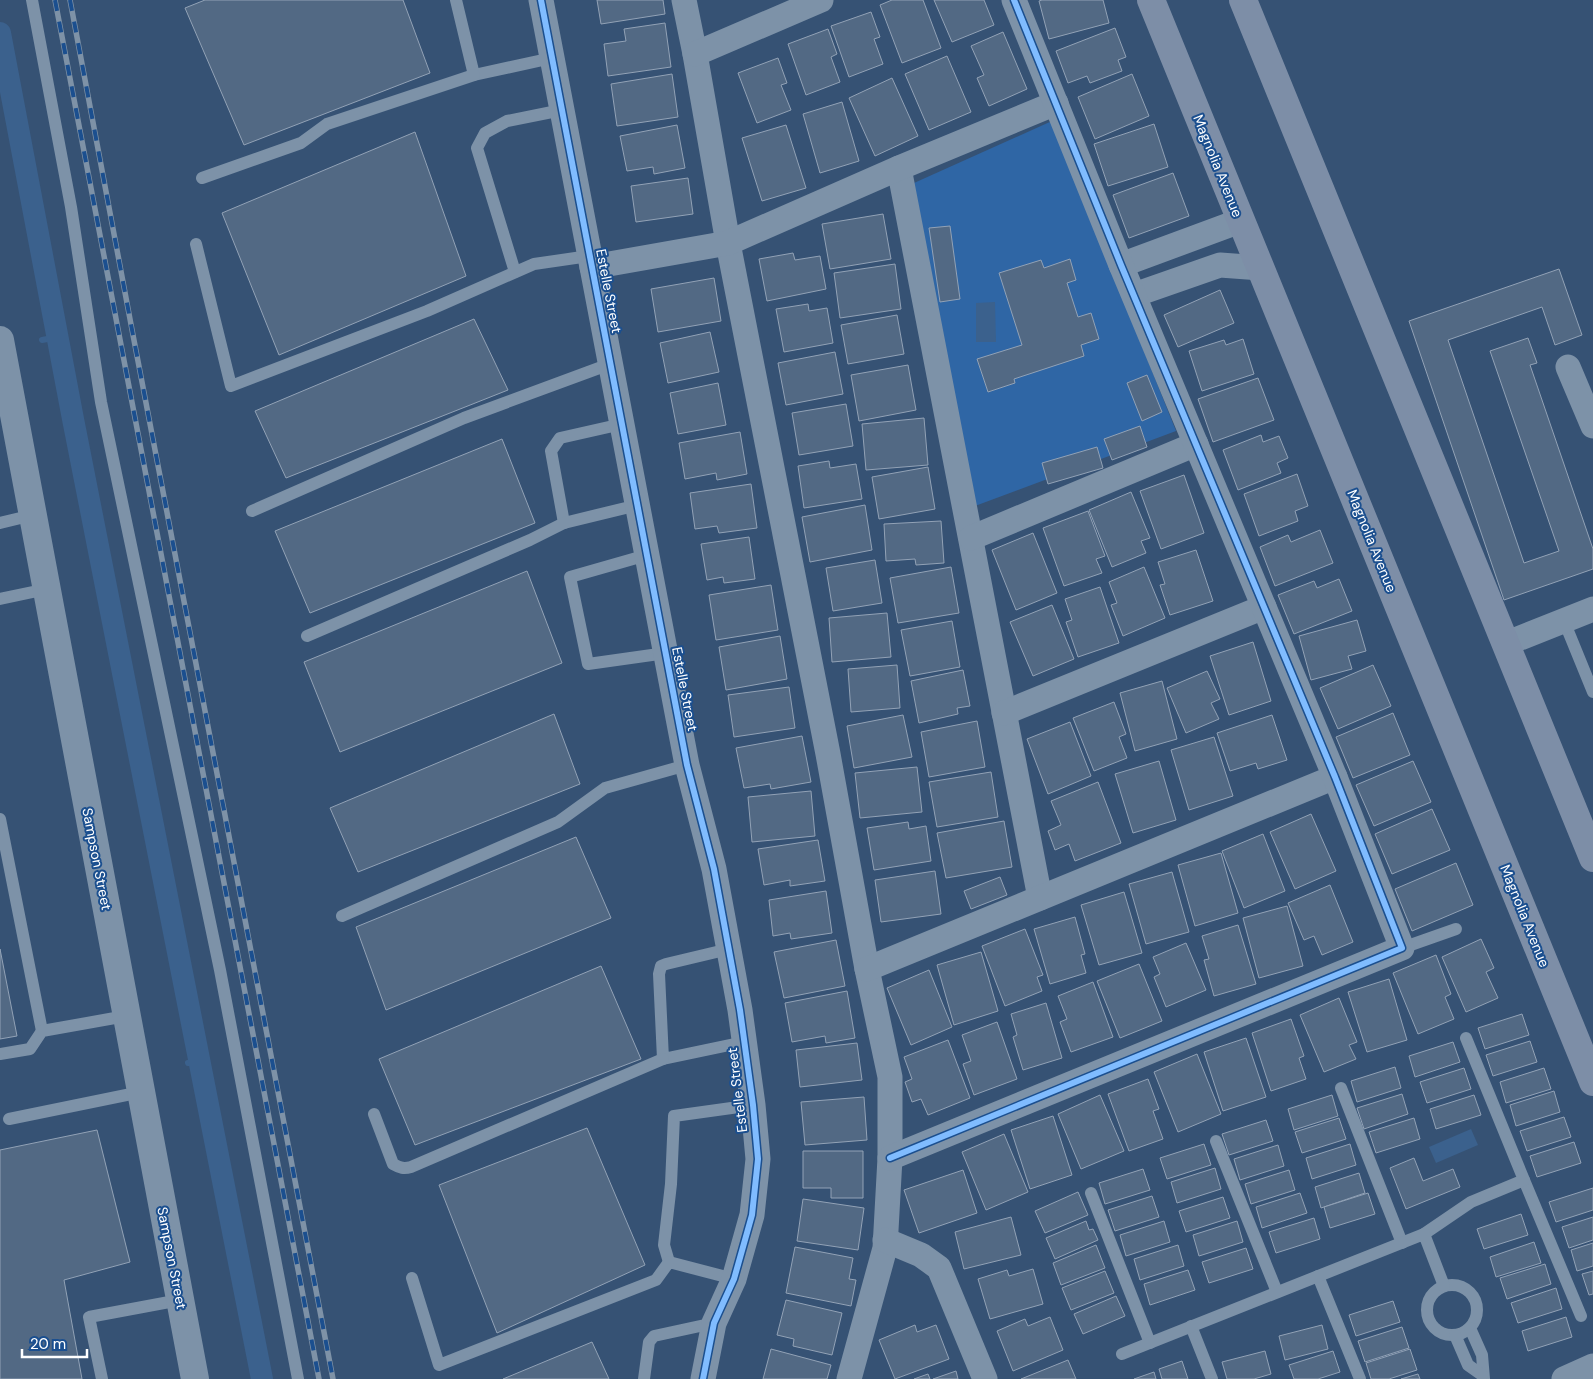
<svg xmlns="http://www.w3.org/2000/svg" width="1593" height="1379" font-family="'DM Sans',sans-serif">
	<rect width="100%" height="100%" fill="#365274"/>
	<polygon fill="#2f66a5" points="1052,121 1176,431 975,506 914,183"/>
	<g fill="#3b618d">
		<polygon points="995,302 996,342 976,342 976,303"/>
		<polygon points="1471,1129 1478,1145 1436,1163 1429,1147"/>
	</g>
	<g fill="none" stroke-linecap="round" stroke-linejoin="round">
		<g stroke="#3b618d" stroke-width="6">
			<polyline points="42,340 58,337"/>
			<polyline points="188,1063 199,1060"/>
		</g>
		<polyline stroke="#3b618d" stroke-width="22" points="0,33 73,419 262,1379"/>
	</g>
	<g fill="#526984" stroke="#92a2b6">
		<polygon points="205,0 403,0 430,73 244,145 185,8"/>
		<polygon points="597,0 663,0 665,14 601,24"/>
		<polygon points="892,0 923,0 941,48 902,63 880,5"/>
		<polygon points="934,0 984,0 994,25 952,42"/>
		<polygon points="1042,0 1103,0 1109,23 1049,39 1039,1"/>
		<polygon points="871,12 880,37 874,39 883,64 849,77 831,26"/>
		<polygon points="665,23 671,67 608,76 604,44 626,41 624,29"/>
		<polygon points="1115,28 1126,57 1118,60 1122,71 1090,83 1087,76 1068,83 1056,51"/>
		<polygon points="828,29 837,54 831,57 840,82 806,95 788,44"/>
		<polygon points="1003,32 1027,89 989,106 977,78 984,75 971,46"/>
		<polygon points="947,56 971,112 929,130 905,74"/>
		<polygon points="778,58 787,83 781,85 791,110 757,123 738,73"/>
		<polygon points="672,74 678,117 617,126 611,84"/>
		<polygon points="1132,74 1149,116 1095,139 1078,97"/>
		<polygon points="892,78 918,136 875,156 849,98"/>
		<polygon points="842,102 859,161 820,173 803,114"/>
		<polygon points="1154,124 1168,167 1108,186 1094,144"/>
		<polygon points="677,125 685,168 654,174 653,167 627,171 620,136"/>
		<polygon points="786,125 806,188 762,201 742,138"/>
		<polygon points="415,132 466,276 279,355 222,213"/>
		<polygon points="1173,173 1189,216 1129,238 1113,195"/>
		<polygon points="688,178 693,214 636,222 631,186"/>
		<polygon points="883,214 891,259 830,269 822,224"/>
		<polygon points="950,226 960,299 940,302 929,228"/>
		<polygon points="793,253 795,260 820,256 826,289 767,301 759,259"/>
		<polygon points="1070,259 1076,280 1067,283 1078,317 1091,313 1099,339 1081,345 1084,356 1014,379 1015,383 988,392 977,359 1022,345 999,273 1041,260 1044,268"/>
		<polygon points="895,264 901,309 840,318 834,273"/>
		<polygon points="1559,269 1582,335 1555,345 1542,307 1448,340 1524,563 1559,551 1490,351 1528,338 1537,363 1530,365 1593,549 1593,569 1504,600 1409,321"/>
		<polygon points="714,278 721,321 658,332 651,289"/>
		<polygon points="1220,290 1234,323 1178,347 1164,315"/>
		<polygon points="808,304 809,311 827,308 833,343 784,352 776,309"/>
		<polygon points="897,315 904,354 848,364 841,325"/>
		<polygon points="474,319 508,390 286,478 255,411"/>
		<polygon points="710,332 719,372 668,383 660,343"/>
		<polygon points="1243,339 1254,374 1202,391 1189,351 1224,340 1226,345"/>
		<polygon points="835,352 843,394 786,405 778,363"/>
		<polygon points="908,365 916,410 859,421 851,375"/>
		<polygon points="1147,375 1162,412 1142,421 1127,383"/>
		<polygon points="1258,378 1274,420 1213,442 1198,399"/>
		<polygon points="718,383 726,425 678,434 670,393"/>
		<polygon points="846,404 853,446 799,455 792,413"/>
		<polygon points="924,418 928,465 866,470 862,424"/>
		<polygon points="1140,426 1147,447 1112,460 1104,439"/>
		<polygon points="740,432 747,474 717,480 716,473 685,479 679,443"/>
		<polygon points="1261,435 1263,442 1279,436 1288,458 1277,463 1281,473 1238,490 1223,450"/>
		<polygon points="502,439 535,523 310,613 275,531"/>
		<polygon points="1097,447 1103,468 1048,484 1042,463"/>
		<polygon points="829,461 830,468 856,464 862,499 804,508 798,466"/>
		<polygon points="928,467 935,509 879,519 872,477"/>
		<polygon points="1297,474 1308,506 1295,511 1298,521 1259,536 1244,494"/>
		<polygon points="1184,475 1204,533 1161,549 1140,491"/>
		<polygon points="751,484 757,528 719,533 717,526 695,529 690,493"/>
		<polygon points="1131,492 1150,538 1141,541 1146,553 1112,567 1089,510"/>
		<polygon points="865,505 872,550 810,562 802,517"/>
		<polygon points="1088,511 1105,556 1096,559 1102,573 1064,586 1043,528"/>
		<polygon points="941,521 944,563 916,565 915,559 886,561 884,524"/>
		<polygon points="1320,530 1333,563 1275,586 1260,547 1288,535 1291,542"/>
		<polygon points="1033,533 1057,593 1016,610 992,550"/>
		<polygon points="749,537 755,579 724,583 723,577 707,580 701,544"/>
		<polygon points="1196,550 1213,601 1170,615 1160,585 1165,584 1158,562"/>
		<polygon points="875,560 882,603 833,611 826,568"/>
		<polygon points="951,567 959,613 898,623 890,578"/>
		<polygon points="1144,567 1165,618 1123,636 1111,605 1117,603 1109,582"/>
		<polygon points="527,571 562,663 340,752 304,662"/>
		<polygon points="1339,579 1352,611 1294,634 1278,595 1314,581 1317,588"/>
		<polygon points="771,585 778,630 716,640 709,595"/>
		<polygon points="1100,587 1119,643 1078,657 1066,622 1072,620 1065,599"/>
		<polygon points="1052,605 1074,659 1033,676 1010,622"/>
		<polygon points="887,613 891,657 832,662 829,618"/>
		<polygon points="1357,620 1366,651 1348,656 1352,669 1311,680 1299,636"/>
		<polygon points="952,621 960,667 910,676 901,630"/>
		<polygon points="780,636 787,679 726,690 719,647"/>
		<polygon points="1253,642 1271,701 1229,715 1210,656"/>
		<polygon points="897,665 900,708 851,712 848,669"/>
		<polygon points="1373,665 1391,706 1338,729 1320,688"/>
		<polygon points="963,670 970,706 957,708 958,714 919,723 911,681"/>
		<polygon points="1207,671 1220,699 1211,703 1219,719 1186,733 1167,688"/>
		<polygon points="1162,681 1177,739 1135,751 1120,693"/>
		<polygon points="789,687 795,728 734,737 728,695"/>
		<polygon points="1114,702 1126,734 1119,737 1127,758 1094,771 1073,718"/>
		<polygon points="1393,713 1410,755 1353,778 1336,737"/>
		<polygon points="554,714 580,784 358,872 330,808"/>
		<polygon points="903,715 912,757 854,768 847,726"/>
		<polygon points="1272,715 1287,760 1258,769 1256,763 1230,771 1217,733"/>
		<polygon points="977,721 985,767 929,777 921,732"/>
		<polygon points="1070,722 1091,776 1048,794 1027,739"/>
		<polygon points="802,736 811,782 771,789 770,784 744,788 736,748"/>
		<polygon points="1214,737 1233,796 1189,810 1171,750"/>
		<polygon points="1159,761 1176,820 1133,833 1115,774"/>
		<polygon points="1413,761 1431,802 1374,826 1356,785"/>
		<polygon points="917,767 922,812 860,818 855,773"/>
		<polygon points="991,772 998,817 937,827 929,782"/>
		<polygon points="1098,782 1121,843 1075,861 1069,844 1055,850 1048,831 1061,825 1051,801"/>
		<polygon points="811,791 815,836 752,842 748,797"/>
		<polygon points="1432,809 1450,850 1392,874 1375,834"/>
		<polygon points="1311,814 1336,871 1295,889 1270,832"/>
		<polygon points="1004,821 1012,867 946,878 937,833"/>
		<polygon points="908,822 909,829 926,826 931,861 874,870 867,828"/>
		<polygon points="1263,834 1285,891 1244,908 1222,851"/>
		<polygon points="576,837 611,918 386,1010 356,927"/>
		<polygon points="818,840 825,881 790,886 790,880 764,885 758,849"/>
		<polygon points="1221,853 1238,913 1195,926 1178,865"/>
		<polygon points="1456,863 1473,905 1412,931 1395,889"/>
		<polygon points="935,871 941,914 881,922 875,880"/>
		<polygon points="1172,872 1189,932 1146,944 1129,884"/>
		<polygon points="1000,877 1007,895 971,909 964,891"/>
		<polygon points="1330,885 1353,942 1322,955 1314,936 1304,940 1288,903"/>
		<polygon points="826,891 832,933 791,939 790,933 773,936 769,900"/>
		<polygon points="1124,892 1142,953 1099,965 1081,905"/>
		<polygon points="1287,906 1303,966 1259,978 1243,918"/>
		<polygon points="1075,917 1085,954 1081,955 1086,973 1050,984 1034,929"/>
		<polygon points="1238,925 1256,984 1214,996 1204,960 1209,959 1202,936"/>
		<polygon points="1025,929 1043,975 1037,977 1042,991 1005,1006 982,946"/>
		<polygon points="1481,939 1494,968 1486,972 1498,998 1466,1012 1442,957"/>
		<polygon points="836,940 845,986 784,998 774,952"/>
		<polygon points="1186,943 1206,990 1166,1007 1154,977 1160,974 1153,957"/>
		<polygon points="0,949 17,1036 0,1039"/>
		<polygon points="981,952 998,1011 954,1025 937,965"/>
		<polygon points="1436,955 1451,994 1445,997 1454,1019 1418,1034 1393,973"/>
		<polygon points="1139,964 1162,1021 1120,1038 1097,981"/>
		<polygon points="601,966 641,1059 415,1145 379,1059"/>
		<polygon points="929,970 952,1027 911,1045 887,988"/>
		<polygon points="1389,979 1407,1040 1367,1052 1348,992"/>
		<polygon points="1093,982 1113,1037 1071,1052 1060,1022 1067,1019 1058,996"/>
		<polygon points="847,991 855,1038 826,1043 825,1036 792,1042 785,1003"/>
		<polygon points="1339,998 1357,1042 1349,1045 1356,1059 1324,1072 1300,1015"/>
		<polygon points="1046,1003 1062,1058 1023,1070 1013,1037 1017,1035 1011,1014"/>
		<polygon points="1522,1014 1529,1035 1485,1049 1478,1028"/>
		<polygon points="1291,1019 1304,1056 1299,1058 1306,1079 1271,1091 1252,1033"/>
		<polygon points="997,1022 1017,1079 974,1095 963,1064 971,1061 962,1035"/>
		<polygon points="1246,1038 1266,1097 1223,1111 1204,1052"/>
		<polygon points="948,1040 970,1098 928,1115 921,1099 912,1102 905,1082 912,1079 904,1057"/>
		<polygon points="1530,1041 1537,1062 1493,1076 1486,1055"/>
		<polygon points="1453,1042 1460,1062 1415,1077 1409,1056"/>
		<polygon points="857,1043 862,1080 800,1087 796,1050"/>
		<polygon points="1197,1054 1221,1114 1178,1132 1154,1072"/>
		<polygon points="1395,1067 1401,1088 1357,1102 1351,1081"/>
		<polygon points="1464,1068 1471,1089 1427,1103 1420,1082"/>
		<polygon points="1544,1068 1551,1089 1506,1103 1500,1082"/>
		<polygon points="1148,1079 1159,1109 1153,1111 1163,1139 1129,1151 1108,1094"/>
		<polygon points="1554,1091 1560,1112 1516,1126 1510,1105"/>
		<polygon points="1402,1094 1408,1114 1364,1129 1357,1108"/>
		<polygon points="1100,1095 1124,1151 1081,1169 1058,1114"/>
		<polygon points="1332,1095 1338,1116 1294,1130 1288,1109"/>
		<polygon points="1474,1095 1481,1115 1436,1129 1430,1109"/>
		<polygon points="864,1097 867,1140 805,1145 801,1102"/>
		<polygon points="1053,1116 1072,1175 1030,1189 1011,1130"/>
		<polygon points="1564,1117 1571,1137 1527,1151 1520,1131"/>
		<polygon points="1339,1118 1346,1139 1302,1153 1295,1132"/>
		<polygon points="1414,1118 1420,1139 1376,1153 1369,1132"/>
		<polygon points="1266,1120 1273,1141 1229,1155 1222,1134"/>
		<polygon points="587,1128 645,1265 497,1333 439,1185"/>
		<polygon points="97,1130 130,1262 64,1280 82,1379 0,1379 0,1150"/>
		<polygon points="1004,1134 1028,1192 986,1210 962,1152"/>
		<polygon points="1574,1142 1581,1163 1537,1177 1530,1156"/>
		<polygon points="1204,1144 1211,1165 1167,1179 1160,1158"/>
		<polygon points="1350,1144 1356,1165 1312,1179 1306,1158"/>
		<polygon points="1278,1145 1284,1166 1240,1180 1234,1159"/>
		<polygon points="803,1151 863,1151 863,1198 831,1198 831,1188 803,1188"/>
		<polygon points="1414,1158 1423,1181 1453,1169 1460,1187 1406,1209 1390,1168"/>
		<polygon points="1215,1168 1221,1189 1177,1203 1171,1182"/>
		<polygon points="1143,1169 1150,1190 1105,1204 1099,1183"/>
		<polygon points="963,1170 977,1213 919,1233 904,1190"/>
		<polygon points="1289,1170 1295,1190 1251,1204 1245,1184"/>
		<polygon points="1359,1173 1365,1193 1321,1208 1315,1187"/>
		<polygon points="1593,1188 1593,1210 1556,1222 1549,1202"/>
		<polygon points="1078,1192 1088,1215 1045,1233 1035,1211"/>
		<polygon points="1300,1193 1307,1213 1262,1228 1256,1207"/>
		<polygon points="1368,1193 1375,1214 1330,1228 1324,1207"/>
		<polygon points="1152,1196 1159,1217 1115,1231 1108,1210"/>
		<polygon points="1223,1197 1230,1218 1186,1232 1179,1211"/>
		<polygon points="803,1199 864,1208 858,1250 797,1241"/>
		<polygon points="1521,1214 1528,1235 1484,1249 1477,1229"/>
		<polygon points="1011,1217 1021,1255 964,1269 955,1232"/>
		<polygon points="1593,1217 1593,1240 1569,1248 1562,1227"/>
		<polygon points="1314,1218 1320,1239 1276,1253 1269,1232"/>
		<polygon points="1086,1221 1089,1230 1093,1229 1098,1240 1055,1259 1046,1238"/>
		<polygon points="1164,1221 1170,1242 1126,1256 1120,1235"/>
		<polygon points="1237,1221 1243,1242 1199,1256 1193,1235"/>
		<polygon points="1534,1242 1541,1263 1496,1277 1490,1257"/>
		<polygon points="1593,1243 1593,1266 1577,1271 1571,1250"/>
		<polygon points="1096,1245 1105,1268 1061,1285 1053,1263"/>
		<polygon points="1178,1245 1184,1266 1140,1280 1134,1259"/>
		<polygon points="795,1247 853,1258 849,1279 856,1280 851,1306 786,1293"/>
		<polygon points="1246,1248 1253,1269 1209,1283 1202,1262"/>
		<polygon points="1545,1264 1551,1284 1507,1299 1500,1278"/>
		<polygon points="1033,1269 1043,1304 990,1319 978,1279 1007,1270 1009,1276"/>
		<polygon points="1188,1270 1195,1290 1150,1305 1144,1284"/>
		<polygon points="1105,1271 1114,1293 1071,1310 1062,1288"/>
		<polygon points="1593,1271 1593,1294 1589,1295 1582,1274"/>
		<polygon points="1556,1288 1562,1309 1518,1323 1511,1303"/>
		<polygon points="1116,1296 1125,1316 1083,1334 1074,1314"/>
		<polygon points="786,1300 842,1313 832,1355 793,1346 794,1339 777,1335"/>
		<polygon points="1393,1301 1400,1322 1356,1336 1349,1315"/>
		<polygon points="1050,1317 1063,1350 1013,1371 997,1331 1025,1319 1028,1326"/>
		<polygon points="1566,1317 1572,1337 1528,1351 1522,1331"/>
		<polygon points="915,1325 917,1332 936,1325 949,1359 895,1379 879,1340"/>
		<polygon points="1322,1325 1328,1349 1285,1360 1279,1336"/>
		<polygon points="1402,1327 1409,1348 1365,1362 1358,1341"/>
		<polygon points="592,1342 609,1379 503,1379"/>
		<polygon points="771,1349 831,1365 827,1379 763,1379"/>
		<polygon points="1410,1349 1417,1370 1389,1379 1371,1379 1366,1363"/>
		<polygon points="1265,1351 1271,1374 1254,1379 1227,1379 1222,1362"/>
		<polygon points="1333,1351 1340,1372 1318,1379 1294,1379 1289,1365"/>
		<polygon points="1068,1360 1076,1379 1021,1379"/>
		<polygon points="1182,1361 1188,1379 1162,1379 1159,1369"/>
		<polygon points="956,1371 958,1379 933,1379"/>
		<polygon points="1154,1372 1156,1379 1134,1379"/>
		<polygon points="928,1374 930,1379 914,1379"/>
		<polygon points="1418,1374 1420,1379 1401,1379"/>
	</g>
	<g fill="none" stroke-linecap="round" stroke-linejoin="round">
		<g stroke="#7d92a8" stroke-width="12">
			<polyline points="32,0 71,207 101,402 220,970 298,1379"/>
			<polyline points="456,0 474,75 552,58"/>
			<polyline points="202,178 301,143 327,124 474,75"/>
			<polyline points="196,244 231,386 427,311 534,264 589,256"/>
			<polyline points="515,272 477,148 485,133 507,121 562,110"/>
			<polyline points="252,511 464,418 610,364"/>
			<polyline points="0,523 33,515"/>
			<polyline points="564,523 551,451 560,438 622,424"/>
			<polyline points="647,555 570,577 588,664 666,653"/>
			<polyline points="0,599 47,589"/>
			<polyline points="1564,621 1593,692"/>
			<polyline points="307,636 530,540 564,523 638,505"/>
			<polyline points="0,819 42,1031"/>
			<polyline points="342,916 558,822 605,788 687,765"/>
			<polyline points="1402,948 1456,929"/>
			<polyline points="729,949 666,964 661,966 659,974 663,1059 744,1042"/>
			<polyline points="0,1054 30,1049 42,1031 126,1016"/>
			<polyline points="1341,1088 1402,1243"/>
			<path d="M374,1114L393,1164C400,1168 404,1169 411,1167L663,1059"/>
			<polyline points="9,1119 141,1092"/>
			<polyline points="1216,1141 1277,1292"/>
			<polyline points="1524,1180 1581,1316"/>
			<polyline points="1091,1193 1150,1343"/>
			<polyline points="1424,1234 1471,1202 1524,1180 1466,1038"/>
			<polyline points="669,1262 664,1245 671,1184 674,1116 753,1105"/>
			<polyline points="1318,1276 1360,1379"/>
			<polyline points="412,1278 439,1365 656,1280 669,1262 734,1279"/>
			<circle cx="1452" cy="1310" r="25"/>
			<polyline points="1191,1326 1212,1379"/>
			<polyline points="1470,1328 1482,1355 1484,1379"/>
			<polyline points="1455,1335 1468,1365 1482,1375"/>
			<polyline points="1122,1354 1424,1234 1444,1286"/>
			<polyline points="102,1379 89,1317 180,1300"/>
			<polyline points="644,1379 649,1342 654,1336 714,1323"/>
		</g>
		<g stroke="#7d92a8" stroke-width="25">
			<polyline points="541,0 687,765 714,869 740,1010 753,1105 758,1159 752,1215 734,1279 714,1323 703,1379"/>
			<polyline points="684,0 695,54 728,243 828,754 867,969 890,1077 890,1158 885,1248 849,1379"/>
			<polyline points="695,54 821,0"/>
			<polyline points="899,168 1040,898"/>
			<polyline points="1121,265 1240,221"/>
			<polyline points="592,267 728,243 899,168 1056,103"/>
			<polyline points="1134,295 1220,265 1261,268"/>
			<polyline points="1568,367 1593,426"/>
			<polyline points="971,538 1196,444"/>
			<polyline points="1505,644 1593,609"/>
			<polyline points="1004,713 1264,607"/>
			<polyline points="867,969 1335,777"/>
			<polyline points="890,1158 1402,948 1335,777 1121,265 1014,0"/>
			<polyline points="885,1240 921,1255 939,1268 985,1379"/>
			<polyline points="1564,1379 1593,1366"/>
		</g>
		<polyline stroke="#7d92a8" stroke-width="28" points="0,340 195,1379"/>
		<g stroke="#7d8ea7" stroke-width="28">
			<polyline points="1151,0 1593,1082"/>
			<polyline points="1243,0 1593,858"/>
		</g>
		<defs>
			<g id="rail">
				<polyline points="55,0 319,1379"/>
				<polyline points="70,0 133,335 333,1379"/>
			</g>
		</defs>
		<use href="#rail" stroke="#7e92a7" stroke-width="5.5"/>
		<use href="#rail" stroke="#1b4f8f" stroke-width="4" stroke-dasharray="11" stroke-linecap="butt"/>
		<defs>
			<g id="cycleway">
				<polyline points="541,0 687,765 714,869 740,1010 753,1105 758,1159 752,1215 734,1279 714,1323 703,1379"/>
				<polyline points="890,1158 1402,948 1335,777 1121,265 1014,0"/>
			</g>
		</defs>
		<use href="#cycleway" stroke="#1b4f8f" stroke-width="9"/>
		<use href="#cycleway" stroke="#80bcff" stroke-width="6"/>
	</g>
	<g text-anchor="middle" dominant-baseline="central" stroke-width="4" stroke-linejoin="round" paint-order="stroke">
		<g font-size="14" fill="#fff" stroke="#1b4f8f">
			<text transform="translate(1218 166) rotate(68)">Magnolia Avenue</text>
			<text transform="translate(609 291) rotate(79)">Estelle Street</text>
			<text transform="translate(1372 541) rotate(68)">Magnolia Avenue</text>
			<text transform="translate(685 689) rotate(79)">Estelle Street</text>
			<text transform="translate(97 859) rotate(79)">Sampson Street</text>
			<text transform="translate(1525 916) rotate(68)">Magnolia Avenue</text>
			<text transform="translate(737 1090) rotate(-97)">Estelle Street</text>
			<text transform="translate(172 1258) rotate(79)">Sampson Street</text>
		</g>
	</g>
	<path d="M22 1349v8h65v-8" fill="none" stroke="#ffffff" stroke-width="2.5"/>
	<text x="30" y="1349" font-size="15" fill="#ffffff" stroke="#1b4f8f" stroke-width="4" paint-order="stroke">20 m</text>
</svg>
